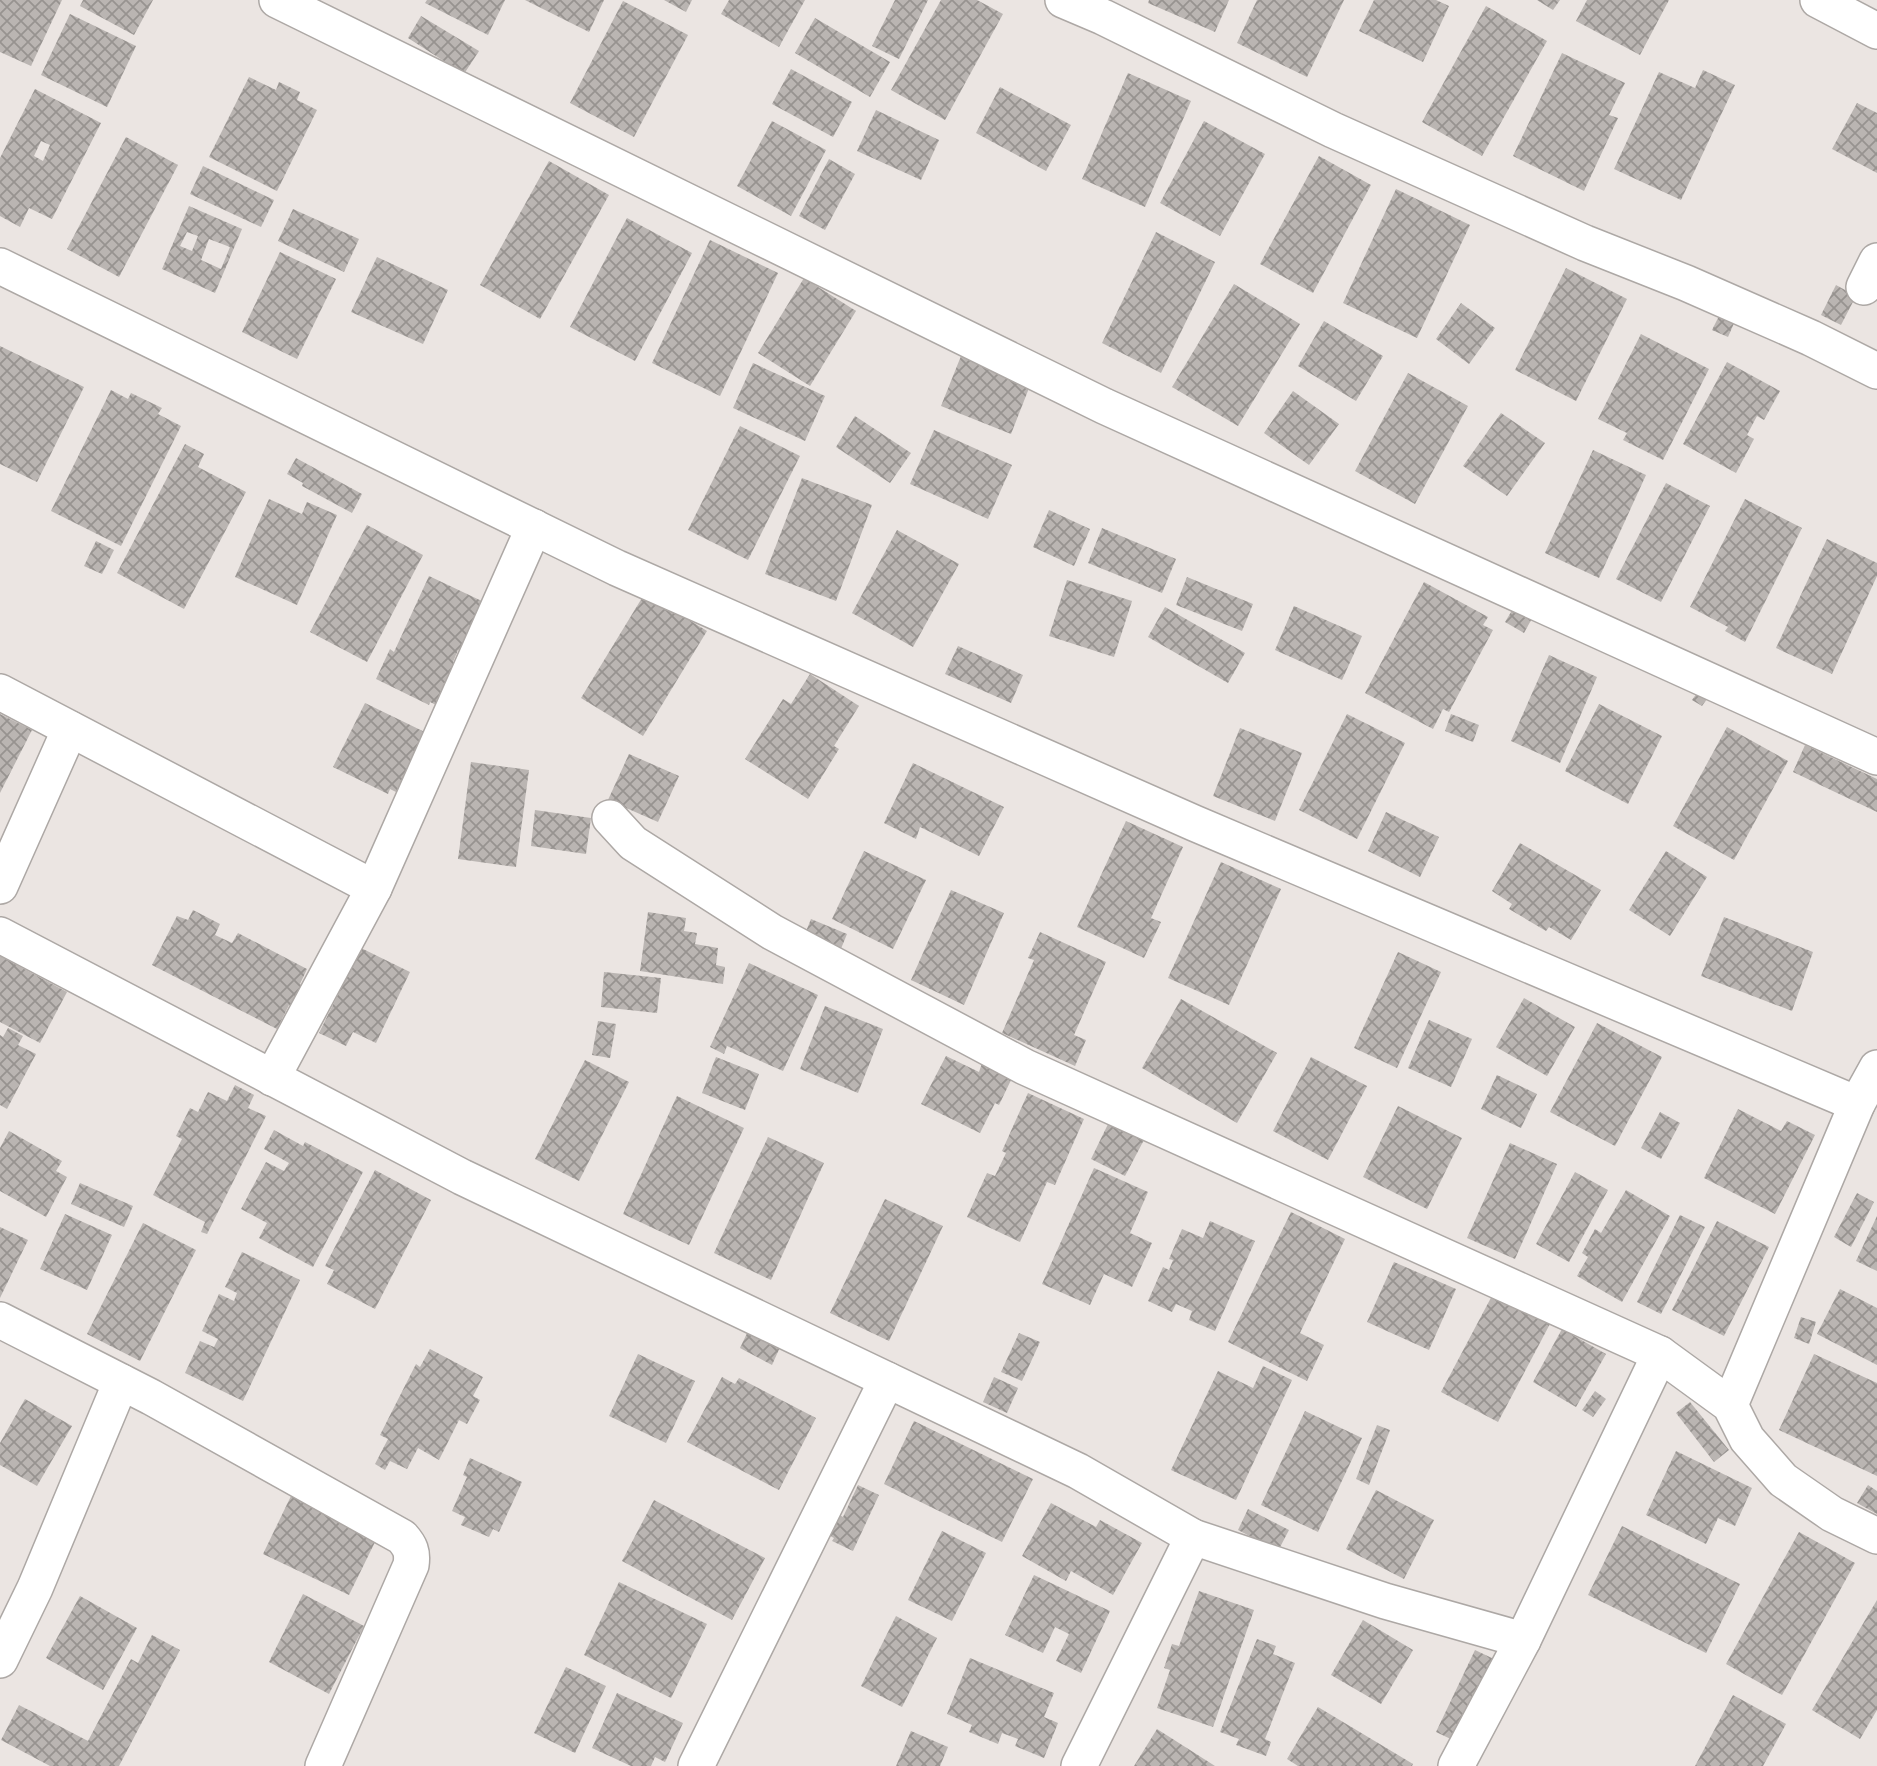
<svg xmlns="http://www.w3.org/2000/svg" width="1877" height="1766" font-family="'Golos Text',sans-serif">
	<defs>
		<pattern id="building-cross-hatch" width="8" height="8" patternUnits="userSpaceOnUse" patternTransform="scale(1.75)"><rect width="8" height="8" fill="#bab5b2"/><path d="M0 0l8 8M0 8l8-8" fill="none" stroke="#979390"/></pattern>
	</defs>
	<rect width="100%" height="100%" fill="#ebe5e2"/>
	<g fill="url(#building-cross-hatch)" fill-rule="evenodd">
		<polygon points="0,0 62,0 31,66 0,52"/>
		<polygon points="83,0 153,0 134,35 80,6"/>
		<polygon points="427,0 505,0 488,35 425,3"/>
		<polygon points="525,0 604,0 589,32"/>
		<polygon points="664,0 692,0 686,12"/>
		<polygon points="729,0 805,0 779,47 721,14"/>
		<polygon points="895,0 928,0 899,59 872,46"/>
		<polygon points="941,0 977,0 1003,14 945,120 891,90"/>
		<polygon points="1149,0 1229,0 1215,32 1148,3"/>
		<polygon points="1257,0 1344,0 1307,77 1237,43"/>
		<polygon points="1374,0 1436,0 1449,6 1423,62 1359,31"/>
		<polygon points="1537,0 1560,0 1553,10"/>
		<polygon points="1587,0 1669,0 1640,55 1576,21"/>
		<polygon points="623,1 688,35 634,137 570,103"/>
		<polygon points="1486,6 1547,41 1482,156 1422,122"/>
		<polygon points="70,14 136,46 107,107 41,75"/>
		<polygon points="421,16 479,51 464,74 408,38"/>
		<polygon points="815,18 890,62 870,97 795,53"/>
		<polygon points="1562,53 1625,83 1609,115 1618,118 1584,191 1513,156"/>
		<polygon points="791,69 852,102 833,137 772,104"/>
		<polygon points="1703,70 1735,85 1681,200 1614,169 1659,72 1695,88"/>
		<polygon points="1128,73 1191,101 1145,207 1082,179"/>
		<polygon points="249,77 276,90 279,82 300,92 297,100 317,110 277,191 209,157"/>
		<polygon points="1000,87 1071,125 1046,171 976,133"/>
		<path d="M35,89L101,123L52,219L29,208L20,227L0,216V158ZM41,141L50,145L43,161L34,156Z"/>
		<polygon points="1857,103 1877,113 1877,173 1832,149"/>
		<polygon points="876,110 939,140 921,180 857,151"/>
		<polygon points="772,121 826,150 791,216 737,186"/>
		<polygon points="1204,121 1265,154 1220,236 1160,203"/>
		<polygon points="126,137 178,165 119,277 67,249"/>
		<polygon points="1319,156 1371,185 1313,293 1260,264"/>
		<polygon points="829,159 855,174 825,230 799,216"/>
		<polygon points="549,161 609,195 540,319 480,285"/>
		<polygon points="203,166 274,200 261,227 190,194"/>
		<polygon points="1396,189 1470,225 1417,338 1343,303"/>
		<path d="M189,206L242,229L215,293L162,269ZM187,232L198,236L192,251L180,246ZM209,239L230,247L221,269L201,260Z"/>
		<polygon points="293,209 359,239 344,272 278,241"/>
		<polygon points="627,218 692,253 635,361 570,327"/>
		<polygon points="1156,232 1215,262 1161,373 1102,343"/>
		<polygon points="710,240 778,273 720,396 652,363"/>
		<polygon points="280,252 336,279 297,359 242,332"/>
		<polygon points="377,257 448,290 423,344 351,312"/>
		<polygon points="1566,268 1627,299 1576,401 1515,370"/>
		<polygon points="804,278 856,311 810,386 758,353"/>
		<polygon points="1234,284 1300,324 1238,426 1172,387"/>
		<polygon points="1836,285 1856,296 1841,325 1821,315"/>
		<polygon points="1461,303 1495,328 1469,364 1436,339"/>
		<polygon points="1720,314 1735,321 1728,337 1712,330"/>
		<polygon points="1324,321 1383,356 1356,401 1298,366"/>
		<polygon points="1641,334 1709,369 1663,460 1623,440 1627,433 1598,419"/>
		<polygon points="0,346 84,387 37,482 0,464"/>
		<polygon points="961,356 1031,383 1011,434 941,406"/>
		<polygon points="1727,362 1780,391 1764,420 1757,416 1747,435 1754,439 1736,473 1683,444"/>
		<polygon points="753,363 825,396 805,441 733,408"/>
		<polygon points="1408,373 1468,406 1415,504 1355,471"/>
		<polygon points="111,390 128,399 131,393 162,408 158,414 181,426 121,546 51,511"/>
		<polygon points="1293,391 1339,424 1309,465 1264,433"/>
		<polygon points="1501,413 1545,443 1507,496 1463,466"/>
		<polygon points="855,416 911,453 890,483 836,447"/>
		<polygon points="740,426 800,456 748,560 688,530"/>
		<polygon points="934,430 1012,465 988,519 910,484"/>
		<polygon points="185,444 204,454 198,467 246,492 184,609 117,573"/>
		<polygon points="1593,450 1646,475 1599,578 1545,553"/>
		<polygon points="296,458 362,494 352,513 302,486 303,483 287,474"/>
		<polygon points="802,478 872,505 836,601 765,574"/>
		<polygon points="1666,483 1710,506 1661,602 1616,579"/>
		<polygon points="269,499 302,514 307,502 337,515 297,605 235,577"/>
		<polygon points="1745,499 1802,528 1745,642 1725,631 1728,627 1690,607"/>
		<polygon points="1049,510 1090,529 1074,566 1033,547"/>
		<polygon points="367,525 423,555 367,662 310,632"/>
		<polygon points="1102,528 1176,559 1162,593 1088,563"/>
		<polygon points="897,530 959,564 913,647 852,613"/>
		<polygon points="1827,539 1877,563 1877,576 1832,674 1776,648"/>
		<polygon points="96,541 114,550 102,574 84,566"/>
		<polygon points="429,576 486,603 463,652 458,650 453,662 457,664 442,708 430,702 429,705 376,679 390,649 394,652"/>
		<polygon points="1187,577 1253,604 1242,631 1176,605"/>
		<polygon points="1067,580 1132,601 1114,657 1049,636"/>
		<polygon points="1424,582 1488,617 1483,625 1493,630 1449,712 1443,709 1433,729 1365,693"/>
		<polygon points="645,593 707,631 643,736 581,698"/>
		<polygon points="1517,602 1535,613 1524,633 1505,622"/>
		<polygon points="1294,606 1362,636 1342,680 1275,650"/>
		<polygon points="1165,607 1245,653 1228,683 1148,637"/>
		<polygon points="958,646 1023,675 1011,703 945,674"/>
		<polygon points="1549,655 1597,677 1560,763 1511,741"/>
		<polygon points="810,674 859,706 834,746 839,749 808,799 745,759 783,699 791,704"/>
		<polygon points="1697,693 1707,699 1702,706 1692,700"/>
		<polygon points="365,703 435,737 406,797 390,789 388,794 333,767"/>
		<polygon points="1599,704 1662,736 1628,804 1565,771"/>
		<polygon points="0,714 32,730 0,793"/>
		<polygon points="1347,714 1405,743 1357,839 1299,810"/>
		<polygon points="1451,714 1479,725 1473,742 1445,731"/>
		<polygon points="1727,727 1788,761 1734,860 1673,826"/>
		<polygon points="1240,728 1302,753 1275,821 1213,796"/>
		<polygon points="1805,745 1877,779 1877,812 1793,772"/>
		<polygon points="629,754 679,776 658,822 608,800"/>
		<polygon points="471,762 529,770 516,867 458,859"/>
		<polygon points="913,763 1004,807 979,856 920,827 916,839 884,823"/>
		<polygon points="535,810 591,818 586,854 531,846"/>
		<polygon points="1386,812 1439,837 1420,877 1368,851"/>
		<polygon points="1126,821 1183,847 1151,918 1161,922 1144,958 1077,927"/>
		<polygon points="1520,843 1601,890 1571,940 1549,927 1546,931 1509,909 1512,904 1492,891"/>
		<polygon points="864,851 926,880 893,949 832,919"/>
		<polygon points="1666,851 1707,877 1670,936 1629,910"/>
		<polygon points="1221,862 1281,889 1229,1005 1168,978"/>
		<polygon points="951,890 1004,913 964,1005 911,980"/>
		<polygon points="193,910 220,924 215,935 232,943 238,933 307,969 300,984 308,989 297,1010 289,1005 277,1029 152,965 177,916 188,920"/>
		<polygon points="648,912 686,918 684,931 697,933 695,944 718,948 716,965 725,967 723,984 640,971"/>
		<polygon points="1724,917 1813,952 1792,1011 1701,976"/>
		<polygon points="811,919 847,934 838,956 802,941"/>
		<polygon points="1040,932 1106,962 1074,1035 1086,1040 1075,1066 1002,1033 1034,960 1028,958"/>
		<polygon points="361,948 410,972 376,1043 353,1032 346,1046 319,1033"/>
		<polygon points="1398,952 1441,972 1397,1068 1354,1048"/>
		<polygon points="0,956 67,992 40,1043 0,1022"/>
		<polygon points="749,963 818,995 783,1071 727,1046 724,1054 710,1047"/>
		<polygon points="604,972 661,978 657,1013 601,1007"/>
		<polygon points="1524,998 1575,1027 1547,1076 1496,1047"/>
		<polygon points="1181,999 1277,1053 1237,1123 1142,1068"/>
		<polygon points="825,1006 883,1029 858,1093 800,1069"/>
		<polygon points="1429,1020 1472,1039 1451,1087 1408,1068"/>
		<polygon points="598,1021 616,1024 610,1058 592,1055"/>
		<polygon points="1597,1023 1662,1057 1615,1146 1550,1112"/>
		<polygon points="8,1028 23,1036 18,1045 36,1054 7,1109 0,1105 0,1035 3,1037"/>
		<polygon points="946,1056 979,1072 982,1063 1012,1078 999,1105 995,1103 980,1133 921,1104"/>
		<polygon points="716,1057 759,1074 745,1110 702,1093"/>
		<polygon points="1311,1057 1367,1086 1328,1160 1273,1131"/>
		<polygon points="585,1060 629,1082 579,1181 535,1159"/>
		<polygon points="1497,1075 1537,1094 1521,1128 1481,1109"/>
		<polygon points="235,1085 254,1095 248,1108 266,1116 207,1234 201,1232 205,1222 153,1195 182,1139 176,1136 190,1108 198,1112 208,1092 227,1101"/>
		<polygon points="1028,1093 1084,1119 1055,1185 1047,1182 1020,1242 967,1217 987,1173 995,1176 1006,1153 1002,1151"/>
		<polygon points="677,1096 744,1128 689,1245 623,1214"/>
		<polygon points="1398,1106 1462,1138 1427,1209 1363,1177"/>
		<polygon points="1738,1109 1781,1131 1787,1121 1815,1135 1775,1214 1704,1178"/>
		<polygon points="1660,1112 1680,1123 1661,1159 1641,1148"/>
		<polygon points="1110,1120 1145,1138 1125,1176 1091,1159"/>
		<polygon points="274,1130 303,1146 305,1142 363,1172 313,1267 259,1238 267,1223 241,1209 266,1162 284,1171 289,1163 264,1149"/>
		<polygon points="9,1131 62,1161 56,1171 67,1177 46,1217 0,1191 0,1148"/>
		<polygon points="768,1137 824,1163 771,1280 714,1253"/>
		<polygon points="1510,1143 1557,1164 1515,1259 1467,1238"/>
		<polygon points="1094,1168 1148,1192 1130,1233 1152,1243 1132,1287 1104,1274 1090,1305 1042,1284"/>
		<polygon points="375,1170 431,1200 375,1309 327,1284 334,1270 325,1266"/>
		<polygon points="1575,1172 1608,1190 1569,1262 1536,1244"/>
		<polygon points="80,1183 133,1206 124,1227 71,1204"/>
		<polygon points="1626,1190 1670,1216 1622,1302 1577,1276 1588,1257 1582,1253 1595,1229 1601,1233"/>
		<polygon points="1857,1193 1874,1202 1851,1247 1834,1237"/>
		<polygon points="885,1199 943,1226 889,1341 830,1313"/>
		<polygon points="1291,1212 1345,1239 1300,1333 1324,1345 1307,1381 1228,1342"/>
		<polygon points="65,1214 112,1235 87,1290 40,1269"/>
		<polygon points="1680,1215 1705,1227 1661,1314 1637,1302"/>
		<polygon points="1877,1216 1877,1271 1856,1261"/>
		<polygon points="1210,1221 1255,1241 1215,1331 1189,1320 1192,1311 1176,1304 1172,1312 1148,1301 1163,1267 1169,1270 1173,1260 1169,1259 1182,1229 1203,1238"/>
		<polygon points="1717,1221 1769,1247 1724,1336 1672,1310"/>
		<polygon points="143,1223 196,1250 140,1361 87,1334"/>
		<polygon points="0,1227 28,1240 0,1298"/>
		<polygon points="242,1252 300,1280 243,1401 185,1373 200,1341 214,1347 218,1339 202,1331 219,1294 234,1301 237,1293 225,1287"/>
		<polygon points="1394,1262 1456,1289 1429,1350 1367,1322"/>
		<polygon points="1840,1289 1877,1308 1877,1365 1817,1334"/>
		<polygon points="1494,1292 1551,1322 1498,1422 1441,1392"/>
		<polygon points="1801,1317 1816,1322 1809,1344 1794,1338"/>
		<polygon points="749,1329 781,1345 772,1365 740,1348"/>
		<polygon points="1562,1329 1606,1354 1576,1407 1533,1382"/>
		<polygon points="1019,1333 1040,1342 1022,1381 1001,1372"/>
		<polygon points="430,1349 483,1377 473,1396 480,1400 467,1424 459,1420 439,1460 418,1448 407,1469 390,1461 385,1470 375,1464 388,1439 380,1435 416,1364 420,1367"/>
		<polygon points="638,1354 695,1381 666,1443 609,1416"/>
		<polygon points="1814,1354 1877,1383 1877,1476 1779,1430"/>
		<polygon points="1263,1366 1292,1380 1236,1500 1171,1470 1218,1371 1253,1388"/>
		<polygon points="722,1377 735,1384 739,1378 816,1418 779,1490 687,1442"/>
		<polygon points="994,1377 1018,1388 1007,1413 983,1402"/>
		<polygon points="1595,1391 1606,1399 1593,1417 1582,1410"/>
		<polygon points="25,1399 72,1426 37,1486 0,1465 0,1443"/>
		<polygon points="1690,1402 1729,1450 1714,1462 1676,1413"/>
		<polygon points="1305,1411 1362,1438 1318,1532 1261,1505"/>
		<polygon points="914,1421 1033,1479 1002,1542 884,1484"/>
		<polygon points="1377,1425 1390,1430 1369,1485 1356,1479"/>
		<polygon points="1676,1451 1752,1488 1735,1526 1718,1518 1706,1544 1646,1515"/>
		<polygon points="470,1458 522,1482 499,1532 493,1529 489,1537 461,1525 465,1517 452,1511 467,1477 463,1475"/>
		<polygon points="858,1485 879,1495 853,1551 832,1541 834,1538 828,1535 838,1514 843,1517"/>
		<polygon points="1868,1485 1877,1491 1877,1514 1857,1503"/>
		<polygon points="1376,1490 1434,1520 1404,1579 1346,1549"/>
		<polygon points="291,1496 377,1538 349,1595 263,1554"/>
		<polygon points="654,1500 765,1558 732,1620 622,1561"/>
		<polygon points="1051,1503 1096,1527 1100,1520 1142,1543 1113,1595 1071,1571 1066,1581 1022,1556"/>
		<polygon points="1248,1509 1289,1530 1278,1551 1238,1530"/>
		<polygon points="1622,1526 1740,1584 1706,1653 1588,1595"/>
		<polygon points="942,1531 986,1553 952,1621 908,1600"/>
		<polygon points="1799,1532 1855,1563 1782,1695 1726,1664"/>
		<polygon points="1034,1575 1110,1611 1081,1673 1056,1661 1069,1634 1055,1627 1043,1653 1005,1635"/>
		<polygon points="619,1582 707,1624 671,1698 584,1655"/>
		<polygon points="1199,1591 1254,1610 1213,1727 1157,1708 1170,1670 1164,1668 1172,1644 1179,1646"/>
		<polygon points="303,1594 364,1626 329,1694 269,1662"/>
		<polygon points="80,1596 137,1628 103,1690 46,1658"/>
		<polygon points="1877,1600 1877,1710 1860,1739 1812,1710"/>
		<polygon points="896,1616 937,1638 902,1707 861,1686"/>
		<polygon points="1363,1620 1413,1650 1381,1704 1331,1675"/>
		<polygon points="152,1635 180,1650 119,1766 50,1766 1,1740 19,1705 88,1741 131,1659 138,1663"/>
		<polygon points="1257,1639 1276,1646 1273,1654 1295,1663 1265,1739 1271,1742 1266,1756 1236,1745 1239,1739 1220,1732"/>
		<polygon points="1475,1650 1496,1660 1457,1742 1436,1732"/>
		<polygon points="970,1658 1054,1693 1044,1717 1058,1723 1044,1758 1015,1746 1018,1739 1002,1733 998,1744 969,1732 972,1725 947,1714"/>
		<polygon points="566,1667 606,1686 575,1753 534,1733"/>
		<polygon points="617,1693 683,1723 665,1762 655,1757 651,1766 631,1766 592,1748"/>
		<polygon points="1733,1695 1786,1724 1763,1766 1695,1766"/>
		<polygon points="1318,1707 1413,1764 1412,1766 1298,1766 1287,1759"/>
		<polygon points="1157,1729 1215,1766 1134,1766"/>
		<polygon points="911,1731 948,1747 940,1766 896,1766"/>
	</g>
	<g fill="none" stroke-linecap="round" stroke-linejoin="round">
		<defs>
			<g id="street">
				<polyline points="277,0 1104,406 1877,757"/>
				<polyline points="1063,0 1103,17 1333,130 1585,243 1686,283 1811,338 1877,371"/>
				<polyline points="1818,0 1877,31"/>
				<polyline points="0,266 617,568 1194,823 1857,1104"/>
				<polyline points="1864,287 1877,261"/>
				<polyline points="0,692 374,888"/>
				<polyline points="610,818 633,843 772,932 1025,1067 1660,1354 1730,1405 1747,1439 1783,1480 1832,1514 1877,1536"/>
				<polyline points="0,886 70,729"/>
				<polyline points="0,935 462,1177 1078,1471 1193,1537 1385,1601 1523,1640"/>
				<polyline points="272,1078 374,888 534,527"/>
				<path d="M0,1320L151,1397L402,1537C410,1546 413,1552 411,1565L323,1766"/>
				<polyline points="1730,1405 1857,1104 1877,1068"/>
				<polyline points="0,1660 35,1588 121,1382"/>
				<polyline points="696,1766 887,1380"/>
				<polyline points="1079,1766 1193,1537"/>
				<polyline points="1456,1766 1523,1640 1660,1354"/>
			</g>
		</defs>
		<use href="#street" stroke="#ada8a5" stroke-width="38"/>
		<use href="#street" stroke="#fff" stroke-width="35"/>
	</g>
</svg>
